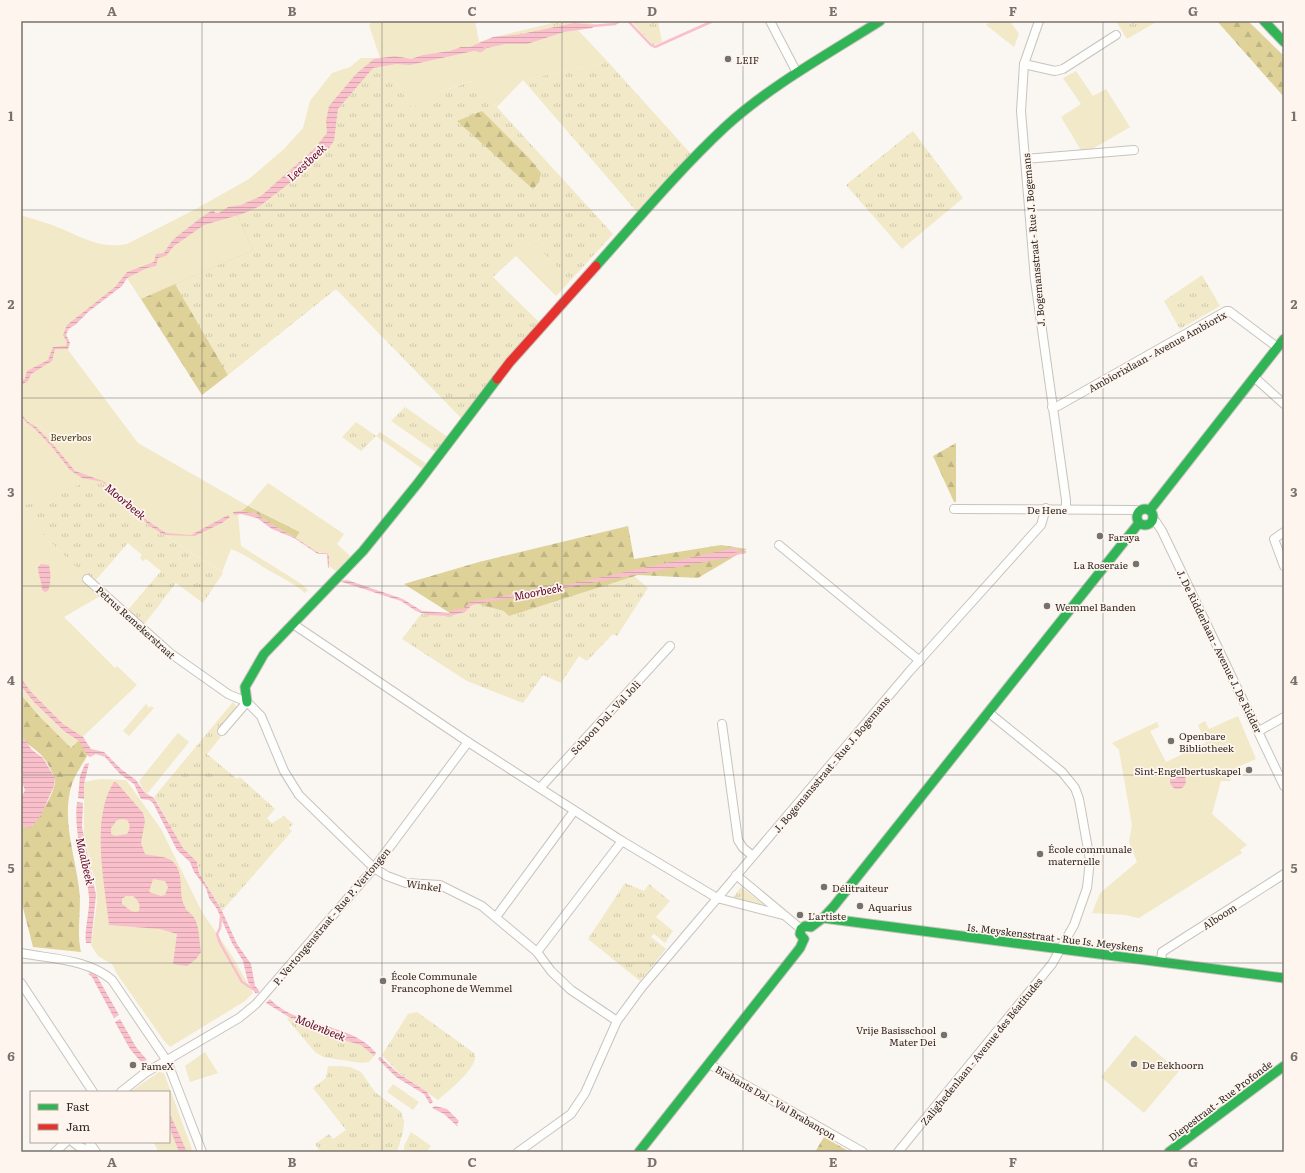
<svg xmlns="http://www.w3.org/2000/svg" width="1305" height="1173" font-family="Literata,serif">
	<defs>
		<pattern id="grass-tufts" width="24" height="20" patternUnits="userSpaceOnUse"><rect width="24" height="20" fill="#f1e9c8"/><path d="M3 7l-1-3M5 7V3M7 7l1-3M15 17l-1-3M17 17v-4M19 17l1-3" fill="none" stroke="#cfc8ac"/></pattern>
		<pattern id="forest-firs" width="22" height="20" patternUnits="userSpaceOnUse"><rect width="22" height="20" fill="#ded299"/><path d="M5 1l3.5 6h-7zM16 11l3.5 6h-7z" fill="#bfb484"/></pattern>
		<pattern id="water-rules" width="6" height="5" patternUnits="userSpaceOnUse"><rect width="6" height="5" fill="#f9bfca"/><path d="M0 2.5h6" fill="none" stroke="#d6a4ad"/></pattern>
	</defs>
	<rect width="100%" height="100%" fill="#faf6f2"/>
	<g fill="url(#grass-tufts)">
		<polygon points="561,21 606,21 568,24 521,34 495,37"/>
		<polygon points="631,21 658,21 662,42 653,45"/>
		<polygon points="1116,21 1158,21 1127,39"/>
		<polygon points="608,62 692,155 638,213 523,80"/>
		<polygon points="385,65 412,108 439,92 473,81 613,234 570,281 532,241 493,277 540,323 462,419 336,289 228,375 175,284 252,250 237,215 267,201 326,152 334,141 338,109 373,68"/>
		<polygon points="913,131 963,198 902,249 846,185"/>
		<polygon points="1202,275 1220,306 1180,329 1164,301"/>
		<polygon points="405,407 449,438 437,453 391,421"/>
		<polygon points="356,422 376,436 361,451 342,437"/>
		<polygon points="21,424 89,479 103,482 153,528 223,573 203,603 176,583 143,626 127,611 161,571 146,559 143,561 140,558 142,555 128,543 94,582 86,577 21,513"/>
		<polygon points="633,575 648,588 617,636 613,634 587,661 579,656 561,683 543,675 523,703 467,681 402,639 421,614 449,616 471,605"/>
		<polygon points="233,702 238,708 224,733 207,754 237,779 240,777 275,809 267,818 272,823 284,816 293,824 289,828 292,831 222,911 199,873 198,864 183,848 154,797"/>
		<polygon points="625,883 644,891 649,884 670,901 656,917 673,931 665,943 654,934 651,937 666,949 640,981 588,939"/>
		<polygon points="741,887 764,905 763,906 734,900 733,898"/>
		<path d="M417,1012L474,1053C482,1065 447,1092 438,1100L398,1072L382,1055L408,1014Z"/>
		<polygon points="289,1017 347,1041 361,1045 374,1056 369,1062 361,1063 323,1057 315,1052 287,1019"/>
		<polygon points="328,1066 350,1067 361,1072 375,1092 401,1112 404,1121 403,1132 397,1152 320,1152 315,1144 329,1134 333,1139 346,1130 313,1088 326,1078"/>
		<polygon points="411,1132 431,1146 426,1152 404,1152 404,1146"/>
	</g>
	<g fill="url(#forest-firs)">
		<polygon points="1217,21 1248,21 1284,56 1284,97"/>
		<polygon points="482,111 528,157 541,173 539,182 533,189 457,121"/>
		<polygon points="237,215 253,250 175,284 228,375 202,395 127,277"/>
		<polygon points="956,443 956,502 954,502 933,456"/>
		<polygon points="248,506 300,532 296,538 271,524 257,514 241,511"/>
		<polygon points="628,526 634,559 721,545 747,549 698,578 638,575 509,616 504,611 475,603 453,615 404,584 479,562"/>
		<path d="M23,677L84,738L88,754C83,764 75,774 72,784C61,818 75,855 79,888C82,910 76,930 81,952L33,947L21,900V826L31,828C38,819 57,790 55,779C53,773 47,762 43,757C37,749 27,746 22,736C19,731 21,687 21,678Z"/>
		<polygon points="824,1137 850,1152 815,1152"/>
	</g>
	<g fill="#f1e9c8">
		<path d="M373,21H475L479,42C495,36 511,36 528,33C549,29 574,17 596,25L592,28L578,30L608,62L523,80L497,107L472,81L439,92L412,108L385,65L375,67L338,109L336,115V136L326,152L267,201L237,215L253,250L141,299L127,278L122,286L88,312L75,325L71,326L66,335L69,340L68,350L138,443L248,506L268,483L344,534L337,544L350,556L336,571L329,566L328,554L317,552L296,538L300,532L248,506L241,511V514H238L241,546L300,583L308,590L305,593C294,583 282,578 270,571C257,564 246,554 231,549L222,572L153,528L100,481L93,480L21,507V215C35,220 49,223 62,229C85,239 102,249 127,244L194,210L249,179L284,149L303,128L310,101L332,73L350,67L361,58H380L369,25Z"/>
		<polygon points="992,21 1010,21 1019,34 1014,47 986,25"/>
		<polygon points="1076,71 1093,96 1106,89 1130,127 1089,151 1082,152 1061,117 1081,104 1063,78"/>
		<polygon points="532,241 570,281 556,296 516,256"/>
		<polygon points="380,432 428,465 424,470 376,436"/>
		<polygon points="21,513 86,577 102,595 64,617 115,668 117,666 137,685 71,748 38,715 21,695"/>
		<polygon points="146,704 149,708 151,706 154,708 129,736 123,731"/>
		<polygon points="1238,716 1256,759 1233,769 1230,781 1221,781 1212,814 1247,845 1240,850 1242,853 1139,918 1125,915 1092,913 1100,893 1137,862 1129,842 1132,825 1119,750 1112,743 1157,722 1159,727 1150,731 1166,762 1206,743 1198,725 1205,721 1209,729"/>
		<polygon points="178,733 189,742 147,794 145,793 139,781"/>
		<polygon points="100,779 126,780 161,829 202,912 232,956 253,993 245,1001 170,1047 165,1042 117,974 112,964 98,956 91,945 97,902 96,887 84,836 84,782"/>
		<polygon points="1135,1035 1179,1071 1144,1113 1101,1077"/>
		<polygon points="205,1052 218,1073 190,1082 185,1066"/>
		<polygon points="159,1072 164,1073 193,1152 159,1152 153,1142 169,1142 169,1092 130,1092"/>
		<polygon points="393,1084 419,1102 413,1110 387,1092"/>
	</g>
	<g fill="url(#water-rules)" fill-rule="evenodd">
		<path d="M574,23L596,25L592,28L564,32L527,44H505L410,65L396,64L373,68L338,109L334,141L326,152L291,182L260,206L242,214L204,225L174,246L166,256L158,258L156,266L147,268L127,278L122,286L88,312L75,325L68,329L66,335L70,343L68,349H55L52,361L31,374L28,381L21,385V380L25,379L27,371L48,360L53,347L66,346L67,342L63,335L67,325L115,287L127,272L154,262L156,254L164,253C167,249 169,244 173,240C180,234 208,211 214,210L215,213H219L228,207L241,205L261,196L313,150L327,133L326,121L329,106L356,74L374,59L395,56L411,59L423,55L450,51L461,47H470L493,37L521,34Z"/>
		<polygon points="21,407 22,415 28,422 35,426 51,442 75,471 103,481 148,521 166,533 191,535 228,515 230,517 222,523 195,536 164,535 150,526 103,482 82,478 70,470 52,447 34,428 27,423 21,416"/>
		<polygon points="241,511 257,514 271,524 296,538 314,550 319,553 327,553 329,556 329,567 328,568 327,554 318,554 294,538 272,529 257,518 241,514 234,515 233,512"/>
		<polygon points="734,548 737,548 739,553 732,557 472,605 465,612 449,616 427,615 416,611 401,601 339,581 347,580 403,599 422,611 449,613 455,609 463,609 470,602 575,583"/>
		<path d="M41,564L49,565C51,573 51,583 48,591L45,592L42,590C42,582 38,575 38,567Z"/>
		<polygon points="21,678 31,692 63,724 83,737 91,749 104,752 122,770 136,780 145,793 154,798 183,848 197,862 199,873 222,911 237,944 251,964 255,986 259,990 256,994 248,982 243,961 232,943 217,909 209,898 206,888 194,872 190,862 177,850 153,803 149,800 141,799 134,784 120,774 105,757 96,754 90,757 88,756 79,741 64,731 34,702 21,686"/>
		<polygon points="21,735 32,750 43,758 55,778 54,786 41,815 31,828 21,826 21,798 25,790 21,780"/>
		<polygon points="89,763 84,784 84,799 78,798 80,776 85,764"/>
		<circle cx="1178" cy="781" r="8"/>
		<path d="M114,782L117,783L143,813L145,821L141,843L145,854C152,856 166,856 172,861C186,873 177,893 185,907C186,911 191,913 193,916C200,925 199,942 201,952L196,959L187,966L173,964L177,934L160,929L109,925C105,884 90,818 114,782ZM122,819L127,820C131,825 130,829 127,834L115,836L111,834V828L117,820ZM153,879L165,881L168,887L165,895L161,896L149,892ZM126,896H133C138,900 141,904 139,911L136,912L131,911L122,904V899Z"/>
		<path d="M77,802L83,803L82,827L96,895L91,943H86C84,928 90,913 89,897C86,864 73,835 77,802Z"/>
		<polygon points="94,971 119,1015 114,1018 92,977 88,974"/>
		<path d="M270,999C297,1028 351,1022 376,1053L374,1056L361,1045L343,1040L318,1028L289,1017L266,1003Z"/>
		<polygon points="120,1019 136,1047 147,1060 141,1062 130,1049 115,1022"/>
		<polygon points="380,1057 398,1073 427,1092 433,1102 430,1104 424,1094 396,1077 378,1059"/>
		<polygon points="435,1106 447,1109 459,1121 457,1124 458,1127 444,1114 432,1108"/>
		<polygon points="169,1112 187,1152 179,1152 169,1126"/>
	</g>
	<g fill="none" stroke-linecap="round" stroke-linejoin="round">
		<g stroke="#f9bfca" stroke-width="2.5">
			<polyline points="628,21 651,45 655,47 713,21"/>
			<polyline points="592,26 615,24 620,21"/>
			<polyline points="476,50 481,51 486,47"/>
			<polyline points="735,554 745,552"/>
			<polyline points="221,917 220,928 217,934 220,943 242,982 258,992"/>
		</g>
		<defs>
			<g id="street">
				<polyline points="770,21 797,73"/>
				<polyline points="1039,21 1024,64 1021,111 1035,280 1066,500 1066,509"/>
				<polyline points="1024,64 1055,71 1063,69 1116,35"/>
				<polyline points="1025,159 1134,150"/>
				<polyline points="1254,377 1284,404"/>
				<polyline points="1052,407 1058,406 1226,311 1229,311 1277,347"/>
				<polyline points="954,509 1136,510 1138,512"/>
				<polyline points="1153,520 1156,522 1162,531 1284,786"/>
				<polyline points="1284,532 1274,539 1284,566"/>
				<polyline points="779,545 920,661"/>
				<polyline points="87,579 170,653 228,694 247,702 261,716 284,771 299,795 374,868 387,876 406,883 440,885 482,906 537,952 551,971 571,990 617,1021"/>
				<polyline points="293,624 468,742 622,841 717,898 783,915"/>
				<polyline points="722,724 738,840 743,848 753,856"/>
				<polyline points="222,731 247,702"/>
				<polyline points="1259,731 1284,717"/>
				<polyline points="540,788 670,646"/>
				<polyline points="736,875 801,929"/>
				<polyline points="496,917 574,811"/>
				<polyline points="537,952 622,841"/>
				<path d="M21,953C51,959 88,959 112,980L167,1061L202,1152"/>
				<polyline points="1161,962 1162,952 1284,874"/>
				<polyline points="21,983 93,1092"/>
				<polyline points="709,1064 863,1152"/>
				<polyline points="121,1092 145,1073 239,1018 256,1004 374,868 468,742"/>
				<polyline points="73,1142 78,1146 92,1152"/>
				<polyline points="89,1142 96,1152"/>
				<polyline points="55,1152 66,1142"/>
				<polyline points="518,1152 571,1114 585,1093 617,1021 642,987 909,672 1041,525 1046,508"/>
				<polyline points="898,1152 1052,964 1074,925 1087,888 1090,860 1079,799 1075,788 1062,772 988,712"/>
			</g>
			<g id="fast">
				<polyline points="1264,21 1284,42"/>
				<path d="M596,266C638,219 679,170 725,127C771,85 828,54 880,21"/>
				<circle cx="1145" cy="517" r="8"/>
				<polyline points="1150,510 1284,339"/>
				<polyline points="247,702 245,687 264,654 363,551 418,483 497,379"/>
				<polyline points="823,918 1284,978"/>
				<polyline points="804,939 800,934 801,929 805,926 811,927 823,918 834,906 1139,523"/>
				<polyline points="639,1152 800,948 804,939"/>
				<polyline points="1169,1152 1284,1066"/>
			</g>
			<polyline id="jam" points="497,379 510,362 596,266"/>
		</defs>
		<use href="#street" stroke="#c8c3bf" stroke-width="10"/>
		<use href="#fast" stroke="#c8c3bf" stroke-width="11"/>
		<use href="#jam" stroke="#c8c3bf" stroke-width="11"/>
		<use href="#street" stroke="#fefefd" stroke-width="8"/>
		<use href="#fast" stroke="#30b455" stroke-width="9"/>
		<use href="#jam" stroke="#e5322d" stroke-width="9"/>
	</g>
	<path fill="none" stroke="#77716c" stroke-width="1" stroke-opacity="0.55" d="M202,21V1152M382,21V1152M562,21V1152M743,21V1152M923,21V1152M1103,21V1152M21,210H1284M21,398H1284M21,586H1284M21,775H1284M21,963H1284"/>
	<g fill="#77716c" stroke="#fef5ef" stroke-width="1.5">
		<circle cx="728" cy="59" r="4"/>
		<circle cx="1100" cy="536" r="4"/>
		<circle cx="1136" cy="564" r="4"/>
		<circle cx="1047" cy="606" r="4"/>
		<circle cx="1171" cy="741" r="4"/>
		<circle cx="1249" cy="770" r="4"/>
		<circle cx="1040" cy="854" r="4"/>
		<circle cx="824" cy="887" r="4"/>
		<circle cx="860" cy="906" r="4"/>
		<circle cx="800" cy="915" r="4"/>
		<circle cx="383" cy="981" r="4"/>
		<circle cx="944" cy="1035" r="4"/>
		<circle cx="1134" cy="1064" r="4"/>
		<circle cx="133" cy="1065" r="4"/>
	</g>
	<g text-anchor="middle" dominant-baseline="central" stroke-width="3.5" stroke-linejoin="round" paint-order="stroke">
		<g font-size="10" fill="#312924" stroke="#fef5ef" text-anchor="start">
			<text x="736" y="59">LEIF</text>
			<text x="1108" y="536">Faraya</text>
			<text x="1128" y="564" text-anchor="end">La Roseraie</text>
			<text x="1055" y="606">Wemmel Banden</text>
			<text x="1179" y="735">Openbare<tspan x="1179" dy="12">Bibliotheek</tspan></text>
			<text x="1241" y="770" text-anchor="end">Sint-Engelbertuskapel</text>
			<text x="1048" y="848">École communale<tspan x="1048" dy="12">maternelle</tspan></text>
			<text x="832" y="887">Délitraiteur</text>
			<text x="868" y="906">Aquarius</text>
			<text x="808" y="915">L'artiste</text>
			<text x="391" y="975">École Communale<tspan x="391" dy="12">Francophone de Wemmel</tspan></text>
			<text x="936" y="1029" text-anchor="end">Vrije Basisschool<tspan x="936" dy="12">Mater Dei</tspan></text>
			<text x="1142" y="1064">De Eekhoorn</text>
			<text x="141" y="1065">FameX</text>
		</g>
		<g font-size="10" fill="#312924" stroke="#fef5ef">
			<text transform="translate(1033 240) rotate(-95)">J. Bogemansstraat - Rue J. Bogemans</text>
			<text transform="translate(1157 351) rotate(-29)">Ambiorixlaan - Avenue Ambiorix</text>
			<text x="1047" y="509">De Hene</text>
			<text transform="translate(136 622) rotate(42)">Petrus Remekerstraat</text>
			<text transform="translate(1220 651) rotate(64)">J. De Ridderlaan - Avenue J. De Ridder</text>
			<text transform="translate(605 717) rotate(-47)">Schoon Dal - Val Joli</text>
			<text transform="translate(831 764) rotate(-50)">J. Bogemansstraat - Rue J. Bogemans</text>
			<text transform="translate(424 885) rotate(8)">Winkel</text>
			<text transform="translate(331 916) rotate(-50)">P. Vertongenstraat - Rue P. Vertongen</text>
			<text transform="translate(1219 916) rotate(-33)">Alboom</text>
			<text transform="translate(1055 937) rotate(7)">Is. Meyskensstraat - Rue Is. Meyskens</text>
			<text transform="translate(981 1051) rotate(-51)">Zalighedenlaan - Avenue des Béatitudes</text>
			<text transform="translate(1220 1100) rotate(-37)">Diepestraat - Rue Profonde</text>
			<text transform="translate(776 1102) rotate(30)">Brabants Dal - Val Brabançon</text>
		</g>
		<g font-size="10" font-style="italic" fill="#3f370c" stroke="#fef5ef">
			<text x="71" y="436">Beverbos</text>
		</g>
		<g font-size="11" font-style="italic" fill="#5a0025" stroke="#fef5ef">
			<text transform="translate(306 162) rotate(-43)">Leestbeek</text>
			<text transform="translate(126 501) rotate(40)">Moorbeek</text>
			<text transform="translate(538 591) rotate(-11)">Moorbeek</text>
			<text transform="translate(86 861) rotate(77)">Maalbeek</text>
			<text transform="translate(321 1027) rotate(22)">Molenbeek</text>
		</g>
	</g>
	<rect width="1305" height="1173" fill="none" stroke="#fef5ef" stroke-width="44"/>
	<rect x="30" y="1091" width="140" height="52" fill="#fef5ef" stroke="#aca39e"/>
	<rect x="38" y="1104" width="20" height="6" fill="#30b455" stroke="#aca39e"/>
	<text x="66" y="1111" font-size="12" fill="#312924">Fast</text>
	<rect x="38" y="1124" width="20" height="6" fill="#e5322d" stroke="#aca39e"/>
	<text x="66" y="1131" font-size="12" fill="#312924">Jam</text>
	<rect x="22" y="22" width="1261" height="1129" fill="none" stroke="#77716c" stroke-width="1.5"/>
	<g font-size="13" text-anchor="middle" font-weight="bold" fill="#77716c">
		<text x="112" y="16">A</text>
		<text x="292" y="16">B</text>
		<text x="472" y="16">C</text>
		<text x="652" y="16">D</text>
		<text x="833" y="16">E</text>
		<text x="1013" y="16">F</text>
		<text x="1193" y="16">G</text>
		<text x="11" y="121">1</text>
		<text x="1294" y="121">1</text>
		<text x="11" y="309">2</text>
		<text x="1294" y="309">2</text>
		<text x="11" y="497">3</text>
		<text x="1294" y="497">3</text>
		<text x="11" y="685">4</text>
		<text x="1294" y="685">4</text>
		<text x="11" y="873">5</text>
		<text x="1294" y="873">5</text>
		<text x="11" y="1061">6</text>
		<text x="1294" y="1061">6</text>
		<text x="112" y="1167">A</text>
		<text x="292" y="1167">B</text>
		<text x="472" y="1167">C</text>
		<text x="652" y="1167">D</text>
		<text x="833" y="1167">E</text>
		<text x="1013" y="1167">F</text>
		<text x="1193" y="1167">G</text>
	</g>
</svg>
